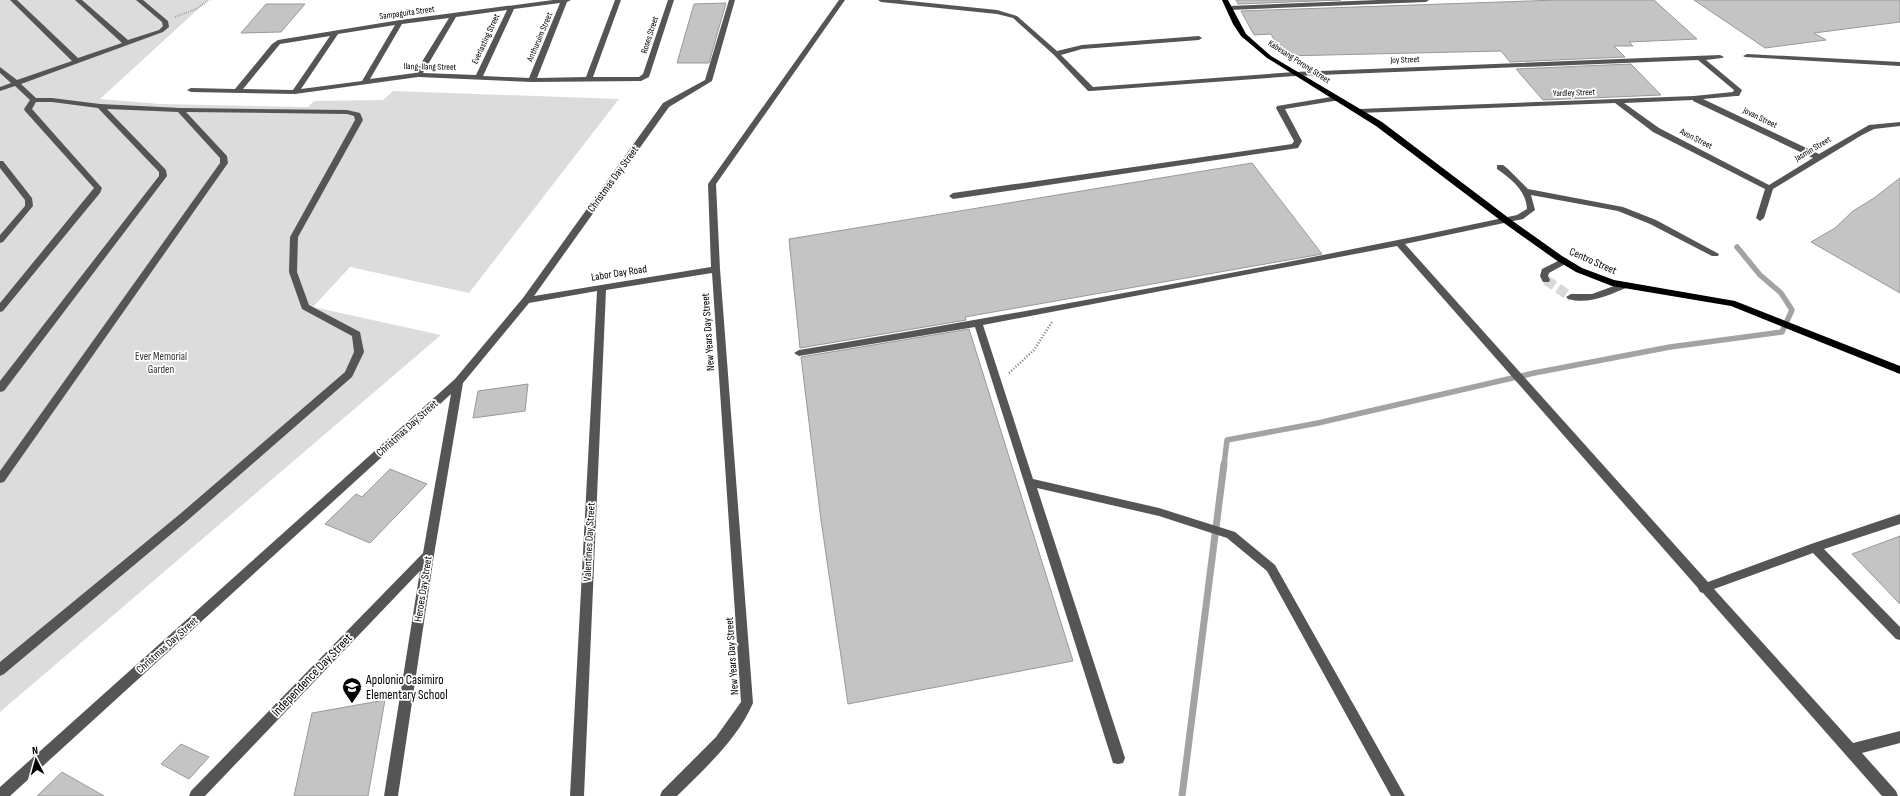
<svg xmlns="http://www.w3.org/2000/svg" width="1900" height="796" font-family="'Sofia Sans Condensed',sans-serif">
	<rect width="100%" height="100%" fill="#fff"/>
	<polygon fill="#dcdcdc" points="0,0 208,0 100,99 161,104 308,107 314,101 383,100 393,91 619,99 469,293 350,267 313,307 441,335 0,712"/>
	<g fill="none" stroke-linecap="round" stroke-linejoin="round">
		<polyline stroke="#a3a3a3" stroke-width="5.5" points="1224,465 1227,440 1318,423 1534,373 1670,347 1782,332 1792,310 1781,293 1760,275 1737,247"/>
		<polyline stroke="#a3a3a3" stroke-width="7" points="1182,796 1224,464"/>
	</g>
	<g fill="#c4c4c4" stroke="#999">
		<polygon points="1236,0 1341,0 1238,4"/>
		<polygon points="1558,0 1654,0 1697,39 1629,42 1633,46 1614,46 1625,57 1510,62 1501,51 1283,56 1271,34 1254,35 1241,11"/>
		<polygon points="1694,0 1900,0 1900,22 1814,33 1826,40 1765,48"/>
		<polygon points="726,3 709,63 677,63 694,4"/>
		<polygon points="266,4 305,4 281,32 241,33"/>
		<polygon points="1631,64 1661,95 1543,100 1516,69"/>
		<polygon points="1252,163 1322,254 965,317 966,320 800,348 789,239"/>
		<polygon points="1900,178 1900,293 1811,242 1835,228 1853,211 1874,198"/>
		<polygon points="969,329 1073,661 848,704 821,520 801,357"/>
		<polygon points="528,384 525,411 473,418 478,391"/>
		<polygon points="390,469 427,484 370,543 325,524 356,494 362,497"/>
		<polygon points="1900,536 1900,604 1852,554"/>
		<polygon points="385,700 368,796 294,796 312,713"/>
		<polygon points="181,744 209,757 189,779 161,764"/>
		<polygon points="62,772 104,796 37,796"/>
	</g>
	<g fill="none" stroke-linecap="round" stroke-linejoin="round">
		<polyline stroke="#d9d9d9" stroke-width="10" stroke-dasharray="10 4.5" stroke-linecap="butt" points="1546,280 1571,297"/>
		<polyline stroke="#777" stroke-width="2" stroke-dasharray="0.5 1.5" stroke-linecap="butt" points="175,17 196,9 209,0"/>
		<polyline stroke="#777" stroke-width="2.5" stroke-dasharray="1 2" stroke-linecap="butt" points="1009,373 1034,350 1052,322"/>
		<g fill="#555" fill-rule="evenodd">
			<polygon points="10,0 17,0 78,58 122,43 75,0 82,0 128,40 159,30 163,26 162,22 136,0 143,0 168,21 169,27 163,32 21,84 36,98 52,98 100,104 180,108 347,110 360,113 363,120 298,237 297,272 309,305 360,332 364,352 352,377 188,520 4,674 0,676 0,662 180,514 345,372 354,352 352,336 302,309 289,272 290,237 355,120 354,116 347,114 186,112 227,156 228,163 4,482 0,483 0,471 220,163 220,158 178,112 107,109 166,170 167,176 4,391 0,392 0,381 159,176 159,172 98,108 52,102 36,102 32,109 102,188 100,193 3,311 0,312 0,303 94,188 25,111 24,109 30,100 15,86 0,91 0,87 11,83 0,73 0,67 17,80 72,61"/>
			<path d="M553,0H571L567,2L537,78L586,77L615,0H621L593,77H639L643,74L668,0H674L649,77L641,81L532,82L418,77L295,94L191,92L187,90L191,88L235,89L272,44L278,40L400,20ZM560,3L529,78L483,76L514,9ZM507,10L476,75L423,73L456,17ZM449,18L415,73L370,79L402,24ZM395,25L362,81L301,89L338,34ZM330,36L293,90L243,89L280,44Z"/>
			<path d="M729,0H735L712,81L669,107L534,296L711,267L708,184L839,0H845L716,184L720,269L753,703C737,740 705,768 677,796H660L662,791L716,737L741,702L712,273L606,290L584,796H570L597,291L529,303L463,383L434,555L398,796H384L420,571L205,796H189L191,791L423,553L451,394L10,796H0V787L455,379L523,298L663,103L705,80Z"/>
			<path d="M878,0H900L997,10L1017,16L1057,51L1082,45L1199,36L1202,38L1199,40L1082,49L1061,55L1093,87L1295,72L1720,55L1724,57L1722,58L1706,60L1742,90L1739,96H1736L1703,99L1819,154L1869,125L1900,122V126L1874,129L1862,135L1773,189L1764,218L1760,221L1756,218L1765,189L1653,132L1615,103L1359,113L1355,111L1359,109L1694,96L1733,92L1734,90L1698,60L1295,76L1091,91H1088L1054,55L1013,18L997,14L881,2ZM1693,100V101L1813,158L1769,185L1659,128L1624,103Z"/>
			<polygon points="1378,0 1429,0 1426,2 1229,10 1226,8 1229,6"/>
			<polygon points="1747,54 1900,62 1900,66 1745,57 1743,56"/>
			<polygon points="1337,96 1341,98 1340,100 1285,109 1302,141 1298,148 953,199 949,196 953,193 1292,144 1294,141 1276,108 1277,106"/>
			<polygon points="0,161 3,161 32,198 33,206 3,242 0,243 0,235 25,206 25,200 0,168"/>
			<path d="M1497,165H1503L1508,169L1528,189L1623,207L1656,220L1719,254L1718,256H1712L1650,224L1618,211L1531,195L1535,210L1523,219L1405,244L1708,582L1811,544L1900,514V524L1824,549L1900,627V640L1896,639L1813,553L1714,589L1853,743L1900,731V743L1862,753L1896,791L1898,796H1882L1703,593L1700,592L1698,588L1397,246L983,325L1033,479L1159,508L1235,532L1275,565L1405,796H1391L1267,571L1227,538L1159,516L1037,488L1125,758L1123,763L1118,764L1113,763L975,327L799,356L794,353L799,350C1039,310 1279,266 1517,215L1527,209C1526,190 1511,179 1497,169Z"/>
			<polygon points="1564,258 1567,259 1568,261 1567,263 1549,273 1548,276 1550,280 1549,282 1543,282 1540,276 1542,269"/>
			<path d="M1625,282L1628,283L1630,285L1628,287C1609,295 1589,305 1568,299L1566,297L1571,294H1592Z"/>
		</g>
		<polygon fill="#000" fill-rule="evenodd" points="1222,0 1228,0 1246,34 1271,56 1382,122 1510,219 1562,256 1582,268 1614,280 1735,301 1900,366 1900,374 1731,306 1612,286 1576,272 1556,260 1504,223 1376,126 1267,58 1241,36 1233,24"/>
	</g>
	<defs>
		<symbol id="school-pin" viewBox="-11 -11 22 30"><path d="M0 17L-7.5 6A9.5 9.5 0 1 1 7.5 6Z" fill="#000" stroke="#fff"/><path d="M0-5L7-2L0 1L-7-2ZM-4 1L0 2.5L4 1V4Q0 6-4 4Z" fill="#fff"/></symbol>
	</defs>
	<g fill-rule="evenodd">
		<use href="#school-pin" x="341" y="676" width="22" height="30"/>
	</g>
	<g text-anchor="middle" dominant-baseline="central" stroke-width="3.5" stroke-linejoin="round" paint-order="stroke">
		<g font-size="9" fill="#000" stroke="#fff">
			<text transform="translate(407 13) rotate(-8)">Sampaguita Street</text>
			<text transform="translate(650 35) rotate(-72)">Roses Street</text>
			<text transform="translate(540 37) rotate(-67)">Anthuruim Street</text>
			<text transform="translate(486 39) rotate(-65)">Everlasting Street</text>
			<text transform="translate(1405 60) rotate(-2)">Joy Street</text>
			<text transform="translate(1299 62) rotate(33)">Kabesang Porong Street</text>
			<text transform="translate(430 67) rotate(1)">Ilang-Ilang Street</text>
			<text transform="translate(1574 93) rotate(-2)">Yardley Street</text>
			<text transform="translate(1760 118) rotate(26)">Jovan Street</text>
			<text transform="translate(1696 139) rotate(27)">Avon Street</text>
			<text transform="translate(1813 149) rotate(-31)">Jasmin Street</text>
		</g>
		<g font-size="11" fill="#000" stroke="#fff">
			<text transform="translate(613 179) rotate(-54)">Christmas Day Street</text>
			<text transform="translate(1593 261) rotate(24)">Centro Street</text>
			<text transform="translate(619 273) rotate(-9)">Labor Day Road</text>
			<text transform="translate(708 332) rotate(-94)">New Years Day Street</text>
			<text transform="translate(407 428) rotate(-42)">Christmas Day Street</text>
			<text transform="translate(589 542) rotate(-87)">Valentines Day Street</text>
			<text transform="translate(423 589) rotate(-81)">Heroes Day Street</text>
			<text transform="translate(167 645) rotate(-42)">Christmas Day Street</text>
			<text transform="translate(732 656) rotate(-94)">New Years Day Street</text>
		</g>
		<g font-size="11" fill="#333" stroke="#fff">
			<text x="161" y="356">Ever Memorial<tspan x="161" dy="13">Garden</tspan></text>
		</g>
		<g font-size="13" fill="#000" stroke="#fff">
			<text transform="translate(312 675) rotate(-46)">Independence Day Street</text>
		</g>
		<g font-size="13" fill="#000" stroke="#fff" text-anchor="start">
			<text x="366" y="680">Apolonio Casimiro<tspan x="366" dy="15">Elementary School</tspan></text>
		</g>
	</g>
	<g transform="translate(36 760) rotate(354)" stroke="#ffffff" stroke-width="3" paint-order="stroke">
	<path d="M0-3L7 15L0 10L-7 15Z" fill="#000000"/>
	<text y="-6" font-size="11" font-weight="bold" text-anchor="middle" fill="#000000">N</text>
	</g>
</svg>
